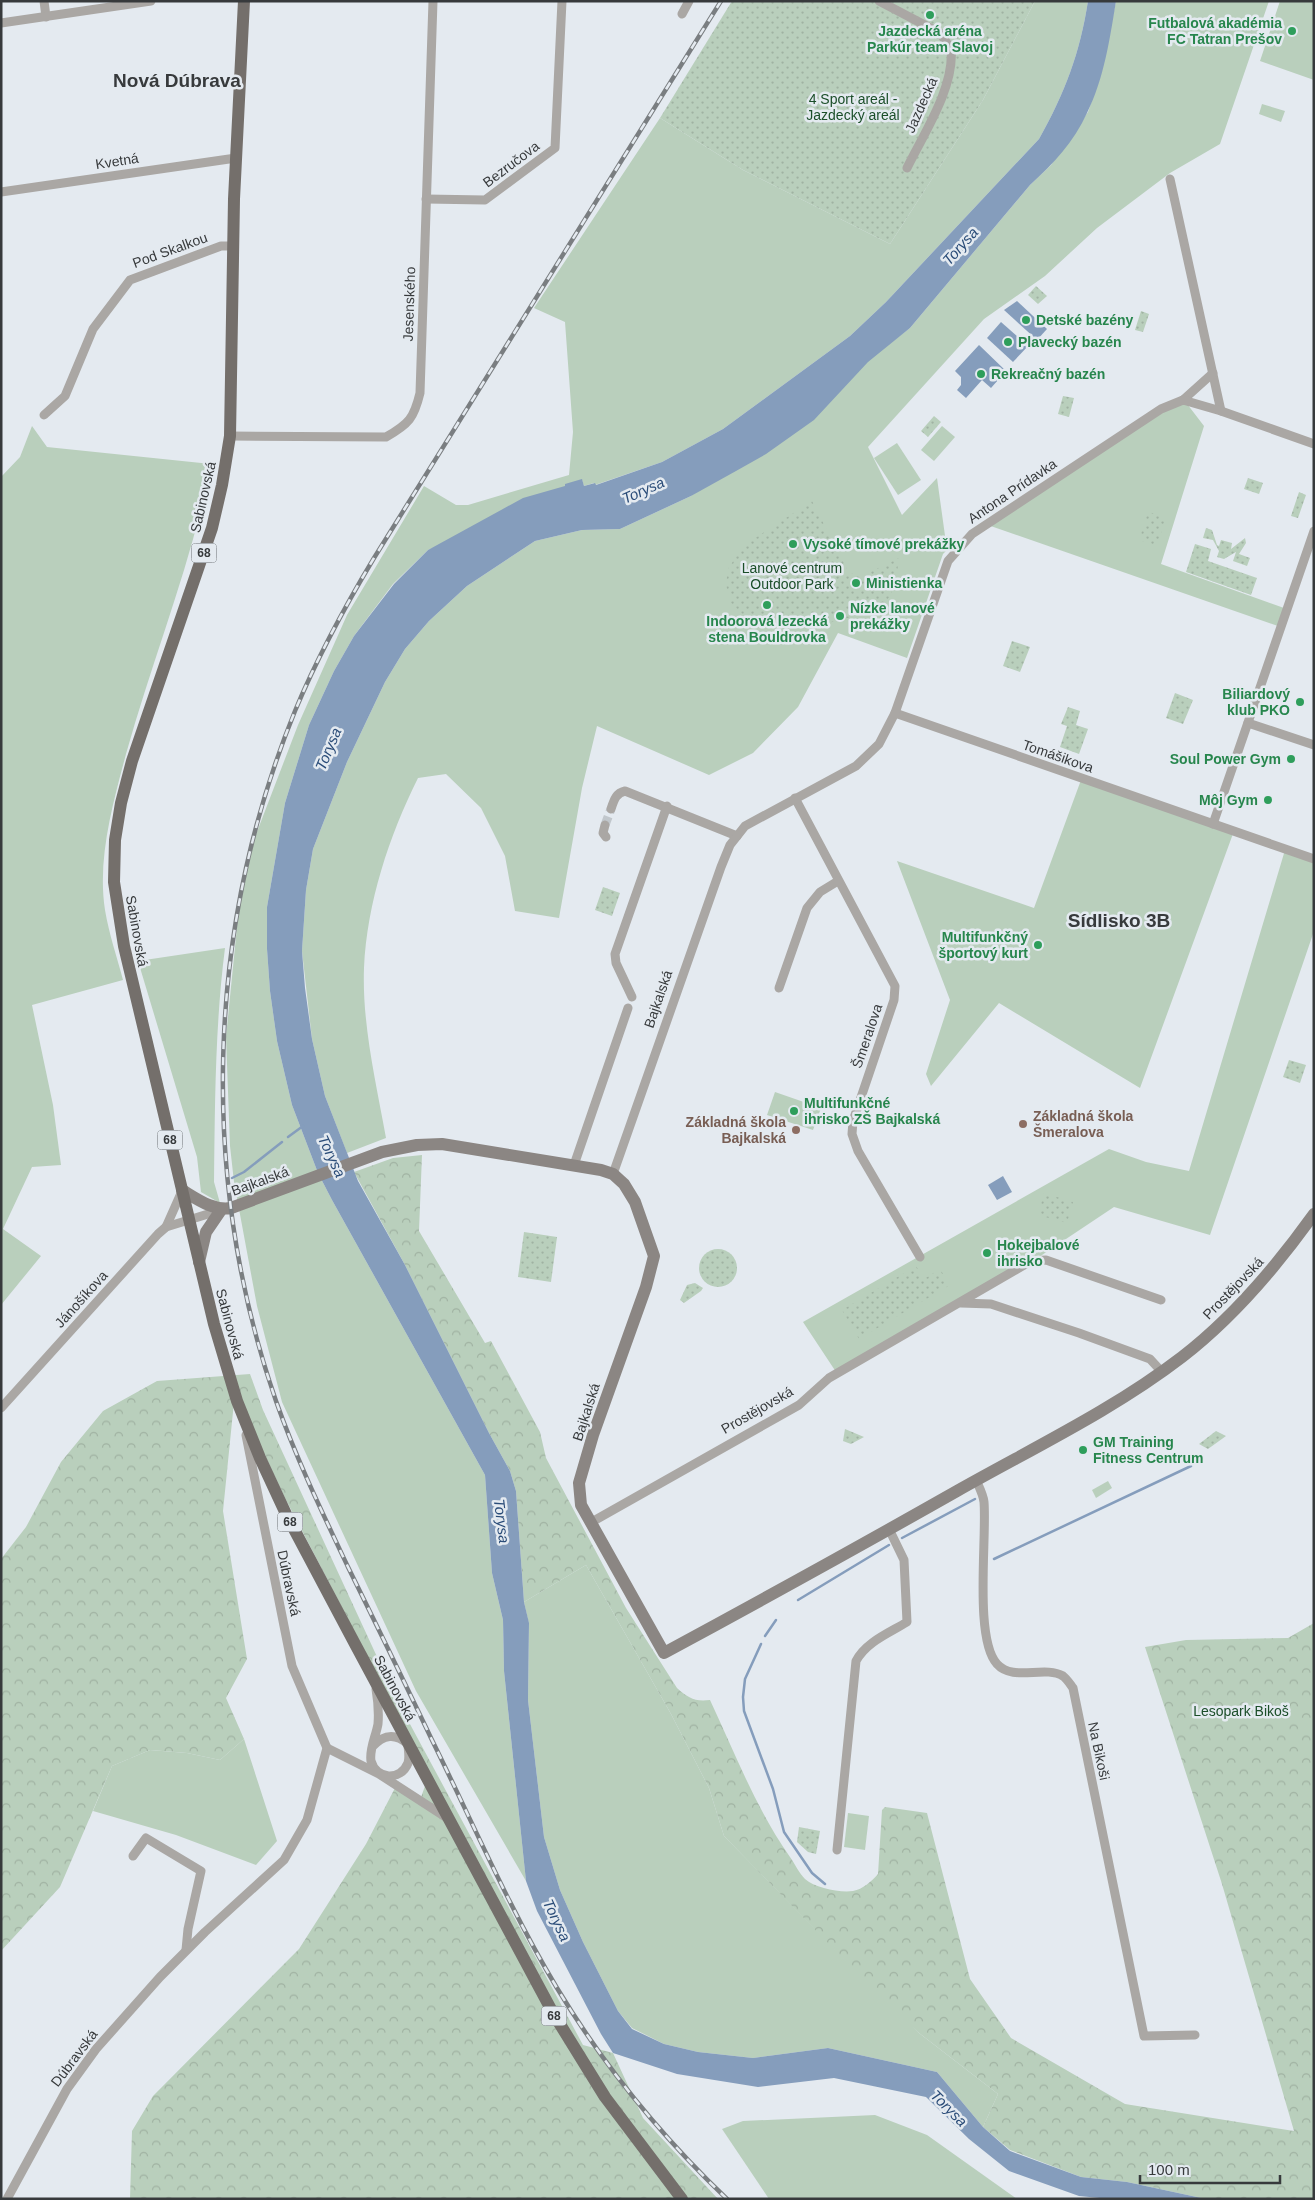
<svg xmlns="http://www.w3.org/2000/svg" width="1315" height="2200" font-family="Arial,sans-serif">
	<defs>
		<pattern id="forest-crowns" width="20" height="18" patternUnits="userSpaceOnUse" patternTransform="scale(1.25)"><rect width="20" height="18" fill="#b9cfbc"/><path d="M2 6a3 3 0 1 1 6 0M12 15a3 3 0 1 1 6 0" fill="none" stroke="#a0b2a2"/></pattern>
		<pattern id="park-dots" width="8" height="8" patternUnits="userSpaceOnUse" patternTransform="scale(1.25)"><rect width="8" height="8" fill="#b9cfbc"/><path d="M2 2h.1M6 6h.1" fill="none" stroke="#a0b2a2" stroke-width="1.8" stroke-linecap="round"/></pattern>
	</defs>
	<rect width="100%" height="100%" fill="#e4eaf0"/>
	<g fill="#b9cfbc">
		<path d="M1035,1H1088C1080,53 1065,93 1039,139L886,302L850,336L723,429L662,462L595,485L594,483L584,486L582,480L428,550L393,584L354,636L334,671L309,725L285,803L267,907V949L270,991L277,1041L292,1105L318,1173L332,1200L485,1475L492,1573L503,1620L504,1671L526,1881L416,1691L282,1402L257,1306L234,1182L230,1146L226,1037L239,907L255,837L298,725L347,615L424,486L456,505H468L569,475L573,432L565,322L534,308L660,118L743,170L890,244L983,100Z"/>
		<path d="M1116,1H1269L1220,144L1170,173L1097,228L1045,276L984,319L868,447L902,515L937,478L947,550L943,554L907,658L838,633L798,707L753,753L709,775L597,726L582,788L559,918L515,911L505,856L481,808L446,774L418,778C389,836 367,903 364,968C362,1025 376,1082 386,1138L347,1153L325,1096L312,1039L302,951L306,890L313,849L347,762L385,682L405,649L429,621L467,586L535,541L582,530L620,529L691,496L910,328L1030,185L1051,165L1088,112L1102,70Z"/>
		<polygon points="1280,1 1314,1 1314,80 1260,61"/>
		<polygon points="1262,104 1285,111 1281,122 1259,114"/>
		<polygon points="1181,396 1204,426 1161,564 1284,608 1278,626 982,523"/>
		<path d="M32,426L47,447L211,464C192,563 153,657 126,754C113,803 97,859 105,910C109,934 117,957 123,980L32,1005L53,1105L61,1165L32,1167L3,1229L41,1256L1,1305V477L20,457Z"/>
		<polygon points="942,426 955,437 934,461 921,450"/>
		<polygon points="897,443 921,480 898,495 874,458"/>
		<polygon points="1081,780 1234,831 1140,1088 999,1003 931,1086 926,1074 950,1000 897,861 1034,908"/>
		<polygon points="1285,850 1314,860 1314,931 1210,1235 1114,1207 1042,1255 838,1375 803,1322 1109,1149 1146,1162 1189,1171"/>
		<path d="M225,948C215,1026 215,1104 214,1182L220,1203L201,1192L197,1157L138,961Z"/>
		<polygon points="775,1092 821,1108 813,1130 767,1115"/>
		<polygon points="1108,1481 1112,1488 1096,1498 1092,1490"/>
		<polygon points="586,1565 671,1714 709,1788 724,1836 870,1985 919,2033 998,2094 983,2127 937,2072 828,2048 753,2058 698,2052 664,2044 632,2028 618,2011 583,1942 560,1890 544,1837 528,1700 529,1624 524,1602"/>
		<polygon points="244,1739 277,1841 256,1865 176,1835 93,1811 112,1766 150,1750 187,1753 220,1760"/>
		<polygon points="848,1813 869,1816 865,1850 844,1847"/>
		<polygon points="875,2115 927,2135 1017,2199 769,2199 722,2129 743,2121"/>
	</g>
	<g fill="url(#forest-crowns)">
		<path d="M422,1155L419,1231L485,1343L491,1341L540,1432L546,1458L626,1608L677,1688C688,1698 695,1702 710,1700C735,1753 756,1809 790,1857C795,1864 799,1873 805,1879C815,1888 840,1893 853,1891C863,1889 871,1882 878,1874L882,1810L885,1807L927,1813L970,1979L1011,2038L1125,2104L1294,2131L1222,1884L1145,1647L1186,1640L1288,1638L1314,1623V2199H1206L1127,2182L1081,2177L1010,2150L983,2127L998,2094L919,2033L893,2010L724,1836L709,1788L671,1714L586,1565L524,1602L516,1491L510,1471L489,1433L405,1265L354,1172L393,1158Z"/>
		<polygon points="250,1374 263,1410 397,1700 583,2045 613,2053 643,2118 718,2199 130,2199 132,2131 153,2096 299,1949 366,1844 396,1786 420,1800 429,1775 285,1498 235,1392 223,1511 247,1659 226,1698 244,1739 220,1760 187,1753 150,1750 112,1766 60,1887 1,1951 1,1559 26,1527 61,1462 103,1411 157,1381"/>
	</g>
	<g fill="url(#park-dots)">
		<polygon points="732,1 1035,1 983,100 890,244 743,170 660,118"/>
		<polygon points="1036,286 1047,296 1038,304 1028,295"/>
		<polygon points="1141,311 1149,314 1143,332 1135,330"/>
		<polygon points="1063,396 1074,398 1069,417 1058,414"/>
		<polygon points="934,416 941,422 928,437 921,431"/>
		<polygon points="1248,478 1263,483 1259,494 1244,489"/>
		<polygon points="1299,492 1306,495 1298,518 1291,516"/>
		<path d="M812,501L849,573L862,576L899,558C896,580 894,604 871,612L809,628H778L747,618L731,603L726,585L728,569L743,546Z"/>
		<polygon points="1148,512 1166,517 1157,546 1139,540"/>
		<polygon points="1206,528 1212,530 1217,545 1219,546 1221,540 1232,543 1231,549 1245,538 1246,543 1239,554 1250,558 1247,566 1233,561 1236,552 1224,559 1217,557 1219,551 1213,540 1203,538"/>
		<polygon points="1195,544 1211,549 1208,561 1257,578 1251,595 1186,572"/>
		<polygon points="1012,641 1030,647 1020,672 1003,666"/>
		<polygon points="1175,693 1193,700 1183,724 1166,718"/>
		<polygon points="1068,707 1080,711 1076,725 1088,729 1079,754 1060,747 1067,726 1061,724"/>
		<polygon points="603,887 620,893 612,916 595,910"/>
		<polygon points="1289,1060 1306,1065 1300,1083 1283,1077"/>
		<polygon points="1044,1193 1073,1202 1067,1223 1038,1215"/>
		<polygon points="524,1232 557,1237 551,1282 518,1277"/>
		<circle cx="718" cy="1268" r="19"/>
		<polygon points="916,1266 924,1279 940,1269 950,1285 859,1339 842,1310"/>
		<polygon points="695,1283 703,1288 701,1291 684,1303 680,1300 687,1285"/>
		<polygon points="845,1429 864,1437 851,1444 843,1441"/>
		<polygon points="1216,1431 1226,1436 1208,1449 1199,1444"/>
		<polygon points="799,1827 820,1831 816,1854 808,1852 797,1842"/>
	</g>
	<g fill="#859dbc">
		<path d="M1088,1H1116C1110,38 1104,79 1087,113C1074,142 1053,164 1030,185L910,328L868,362L814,420L766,454L736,471L691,496L620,529L582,530L535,541L467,586L429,621L405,649L385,682L347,762L313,849L306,890L302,951L305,988L312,1039L325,1096L358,1181L405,1265L489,1433L510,1471L516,1491L524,1602L529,1623L528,1700L544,1837L560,1890L583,1942L618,2011L632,2029L664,2044L698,2052L753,2058L828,2048L937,2072L983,2127L1010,2151L1081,2177L1127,2182L1206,2199H1110L1079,2196L1009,2171L969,2139L926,2097L834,2078L758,2087L677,2074L613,2053L601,2034L537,1911L526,1881L504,1671L503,1620L492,1573L485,1475L332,1200L318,1173L292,1105L277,1041L270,991L267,949V907L285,803L309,725L334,671L354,636L394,584L428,550L523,498L565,486V484L582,479L584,486L595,483L596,485L662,462L723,429L850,336L886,302L1039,139C1065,93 1080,53 1088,1Z"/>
		<polygon points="1017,301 1047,329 1037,340 1004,310"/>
		<polygon points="1001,322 1028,346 1013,362 987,338"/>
		<polygon points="979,345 1006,371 991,388 982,380 966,398 957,390 961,385 961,377 955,371"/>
		<polygon points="1003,1176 1012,1192 997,1200 988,1185"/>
	</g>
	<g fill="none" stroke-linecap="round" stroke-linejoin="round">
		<g stroke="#859dbc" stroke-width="2.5">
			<polyline points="288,1137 303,1126"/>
			<polyline points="232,1178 244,1172 282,1142"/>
			<polyline points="902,1538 975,1499"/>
			<polyline points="994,1559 1191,1466"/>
			<polyline points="798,1600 889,1545"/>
			<polyline points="765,1636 776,1620"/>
			<polyline points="761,1644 745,1679 743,1697 744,1711 773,1789 784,1832 812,1873 825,1884"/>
		</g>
		<polyline stroke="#c1c7cc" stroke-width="9" stroke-dasharray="9 4.5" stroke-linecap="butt" points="605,825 611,809"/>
		<g stroke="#aaa7a4" stroke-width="9">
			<polyline points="44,1 46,17"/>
			<path d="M879,1L940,33L951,49C955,87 923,135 907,168"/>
			<polyline points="682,14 689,1"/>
			<polyline points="1,23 151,1"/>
			<polyline points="1170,179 1221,411"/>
			<polyline points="1,192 236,158"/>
			<polyline points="426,199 485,200 555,148 562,1"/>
			<polyline points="1183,400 1213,373"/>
			<polyline points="44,415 65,396 93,329 130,280 221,246 233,246"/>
			<path d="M230,436L386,437C409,424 414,418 420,393L433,1"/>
			<polyline points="895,713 1314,859"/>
			<polyline points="1248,723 1314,745"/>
			<polyline points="795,798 895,986 894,1000 853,1121 852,1134 858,1151 920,1257"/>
			<path d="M611,809C614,800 616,793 625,791L737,836"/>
			<polyline points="1213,824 1314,531"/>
			<polyline points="605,825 603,833 606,837"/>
			<polyline points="779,988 807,908 820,892 838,881"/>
			<polyline points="632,997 616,963 615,954 667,806"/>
			<polyline points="574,1165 628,1008"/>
			<polyline points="613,1174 721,867 730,845 745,826 856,766 879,744 895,713 948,561 972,534 1161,409 1183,400 1221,411 1314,444"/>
			<polyline points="166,1227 182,1191"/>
			<polyline points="961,1303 991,1304 1079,1333 1150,1359 1161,1371"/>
			<polyline points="1,1408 158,1234 166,1227 221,1210"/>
			<path d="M976,1480C979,1487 983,1494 984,1502C987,1538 974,1639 997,1664C1013,1682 1044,1665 1063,1676C1067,1679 1070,1684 1073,1688L1144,2036L1195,2035"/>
			<polyline points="590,1523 799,1405 829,1378 1031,1261 1046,1260 1161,1300"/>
			<path d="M372,1747C384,1734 395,1733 408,1744C408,1750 410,1757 408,1763C401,1781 376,1780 371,1761C369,1749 376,1736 378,1724C379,1712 378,1701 376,1689"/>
			<polyline points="327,1748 379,1774 447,1818"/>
			<path d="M837,1850L856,1661C866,1642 889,1633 907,1622L904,1560L889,1529"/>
			<polyline points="133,1856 146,1838 201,1871 188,1929 186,1950"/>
			<polyline points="7,2199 67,2089 96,2049 160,1977 205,1932 284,1860 307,1820 327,1748 292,1666 246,1435"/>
		</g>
		<g stroke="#8b8683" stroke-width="12">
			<path d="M182,1190C197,1199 213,1211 231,1208L382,1152L417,1145L442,1144L601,1170L613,1174L624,1184L635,1202L654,1256L646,1287L593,1435L579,1483L581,1505L664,1653C762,1600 860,1546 957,1491C1033,1448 1113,1410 1182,1357C1234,1317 1276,1267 1314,1214"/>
			<polyline points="199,1262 206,1232 221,1210"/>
		</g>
		<polyline stroke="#746f6b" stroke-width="12" points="244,1 234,199 230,436 222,485 212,528 132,761 121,803 115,840 114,882 124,946 214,1324 237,1401 260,1458 286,1514 355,1644 553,2013 605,2097 682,2199"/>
		<defs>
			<path id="rail" d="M721,1L374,558C344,608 317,658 295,711C206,930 199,1178 276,1401C296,1458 322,1512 348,1567C376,1624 404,1681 431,1738C472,1821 509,1908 557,1988C604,2066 661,2136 727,2199"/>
		</defs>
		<use href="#rail" stroke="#7a7e81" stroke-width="4.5"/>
		<use href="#rail" stroke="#e4eaf0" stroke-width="2.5" stroke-dasharray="8" stroke-linecap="butt"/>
	</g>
	<g fill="#2e9e5b" stroke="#e4eaf0" stroke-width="2">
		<circle cx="930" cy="15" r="5"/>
		<circle cx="1292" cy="31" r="5"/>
		<circle cx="1026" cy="320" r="5"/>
		<circle cx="1008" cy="342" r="5"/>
		<circle cx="981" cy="374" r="5"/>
		<circle cx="793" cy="544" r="5"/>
		<circle cx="856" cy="583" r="5"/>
		<circle cx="767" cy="605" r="5"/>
		<circle cx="840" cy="616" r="5"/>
		<circle cx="1300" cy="702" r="5"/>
		<circle cx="1291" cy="759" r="5"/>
		<circle cx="1268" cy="800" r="5"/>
		<circle cx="1038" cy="945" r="5"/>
		<circle cx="794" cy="1111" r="5"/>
		<circle cx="987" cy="1253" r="5"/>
		<circle cx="1083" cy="1450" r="5"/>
	</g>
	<g fill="#8d6e63" stroke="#e4eaf0" stroke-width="2">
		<circle cx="1023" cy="1124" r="5"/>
		<circle cx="796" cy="1130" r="5"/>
	</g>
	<g text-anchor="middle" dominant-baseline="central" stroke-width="5" stroke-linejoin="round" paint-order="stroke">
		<g fill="#e4eaf0" stroke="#6b6f72" stroke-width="1">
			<rect x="191.5" y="543.5" width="25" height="19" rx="4"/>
			<rect x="157.5" y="1130.5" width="25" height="19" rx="4"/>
			<rect x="277.5" y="1512.5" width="25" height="19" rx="4"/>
			<rect x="541.5" y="2006.5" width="25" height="19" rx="4"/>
		</g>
		<g font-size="12" font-weight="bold" fill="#373a3c">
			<text x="204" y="553">68</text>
			<text x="170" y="1140">68</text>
			<text x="290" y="1522">68</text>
			<text x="554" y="2016">68</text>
		</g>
		<g font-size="14" font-weight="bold" fill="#27864d" stroke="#e4eaf0" text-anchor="start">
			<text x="1282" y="23" text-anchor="end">Futbalová akadémia<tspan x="1282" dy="16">FC Tatran Prešov</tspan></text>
			<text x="930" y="31" text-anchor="middle">Jazdecká aréna<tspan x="930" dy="16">Parkúr team Slavoj</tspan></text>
			<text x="1036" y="320">Detské bazény</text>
			<text x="1018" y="342">Plavecký bazén</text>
			<text x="991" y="374">Rekreačný bazén</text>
			<text x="803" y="544">Vysoké tímové prekážky</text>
			<text x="866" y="583">Ministienka</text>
			<text x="850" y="608">Nízke lanové<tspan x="850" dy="16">prekážky</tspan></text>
			<text x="767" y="621" text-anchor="middle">Indoorová lezecká<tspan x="767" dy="16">stena Bouldrovka</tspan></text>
			<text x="1290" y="694" text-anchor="end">Biliardový<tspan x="1290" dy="16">klub PKO</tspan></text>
			<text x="1281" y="759" text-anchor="end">Soul Power Gym</text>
			<text x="1258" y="800" text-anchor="end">Môj Gym</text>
			<text x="1028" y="937" text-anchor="end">Multifunkčný<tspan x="1028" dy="16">športový kurt</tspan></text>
			<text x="804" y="1103">Multifunkčné<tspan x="804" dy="16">ihrisko ZŠ Bajkalská</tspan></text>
			<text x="997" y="1245">Hokejbalové<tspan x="997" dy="16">ihrisko</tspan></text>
			<text x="1093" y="1442">GM Training<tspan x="1093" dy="16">Fitness Centrum</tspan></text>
		</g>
		<g font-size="14" fill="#1b4e29" stroke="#e4eaf0">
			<text x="853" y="99">4 Sport areál -<tspan x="853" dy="16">Jazdecký areál</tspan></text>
			<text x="792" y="568">Lanové centrum<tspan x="792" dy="16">Outdoor Park</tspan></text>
			<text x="1241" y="1711">Lesopark Bikoš</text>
		</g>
		<g font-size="14" fill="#373a3c" stroke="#e4eaf0">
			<text transform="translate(921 105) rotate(-66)">Jazdecká</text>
			<text transform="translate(117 161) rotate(-9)">Kvetná</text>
			<text transform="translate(511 164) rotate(-37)">Bezručova</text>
			<text transform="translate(170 250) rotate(-20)">Pod Skalkou</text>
			<text transform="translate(409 304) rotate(-88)">Jesenského</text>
			<text transform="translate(1012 491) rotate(-34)">Antona Prídavka</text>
			<text transform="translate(203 497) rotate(-77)">Sabinovská</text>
			<text transform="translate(1058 756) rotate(19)">Tomášikova</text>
			<text transform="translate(137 931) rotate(80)">Sabinovská</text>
			<text transform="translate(658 999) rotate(-71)">Bajkalská</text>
			<text transform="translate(867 1036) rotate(-71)">Šmeralova</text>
			<text transform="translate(260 1181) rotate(-20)">Bajkalská</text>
			<text transform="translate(1233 1288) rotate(-46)">Prostějovská</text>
			<text transform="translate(81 1299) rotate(-48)">Jánošíkova</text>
			<text transform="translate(230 1324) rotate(75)">Sabinovská</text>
			<text transform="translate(757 1410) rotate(-30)">Prostějovská</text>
			<text transform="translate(586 1412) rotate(-72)">Bajkalská</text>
			<text transform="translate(289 1583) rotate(78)">Dúbravská</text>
			<text transform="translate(395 1688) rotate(62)">Sabinovská</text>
			<text transform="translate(1099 1751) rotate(78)">Na Bikoši</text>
			<text transform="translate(74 2058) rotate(-53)">Dúbravská</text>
		</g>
		<g font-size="14" font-weight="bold" fill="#785e54" stroke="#e4eaf0" text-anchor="start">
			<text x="1033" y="1116">Základná škola<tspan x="1033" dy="16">Šmeralova</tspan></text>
			<text x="786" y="1122" text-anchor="end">Základná škola<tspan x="786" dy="16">Bajkalská</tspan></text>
		</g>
		<g font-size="15" font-style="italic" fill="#2a4c78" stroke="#e4eaf0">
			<text transform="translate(960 246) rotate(-48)">Torysa</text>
			<text transform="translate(643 490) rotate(-24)">Torysa</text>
			<text transform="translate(328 749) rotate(-67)">Torysa</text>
			<text transform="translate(332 1156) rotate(65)">Torysa</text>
			<text transform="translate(502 1521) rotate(83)">Torysa</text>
			<text transform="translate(557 1920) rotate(65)">Torysa</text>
			<text transform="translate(949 2108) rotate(45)">Torysa</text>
		</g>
		<g font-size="19" font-weight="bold" fill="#373a3c" stroke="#e4eaf0">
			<text x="177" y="80">Nová Dúbrava</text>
			<text x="1119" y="920">Sídlisko 3B</text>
		</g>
	</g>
	<rect width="1315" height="2200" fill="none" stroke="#373a3c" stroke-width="5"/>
	<path d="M1140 2175v8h140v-8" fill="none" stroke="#373a3c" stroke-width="2.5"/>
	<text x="1148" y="2175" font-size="15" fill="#373a3c" stroke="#e4eaf0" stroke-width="4" paint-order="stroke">100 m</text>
</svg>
